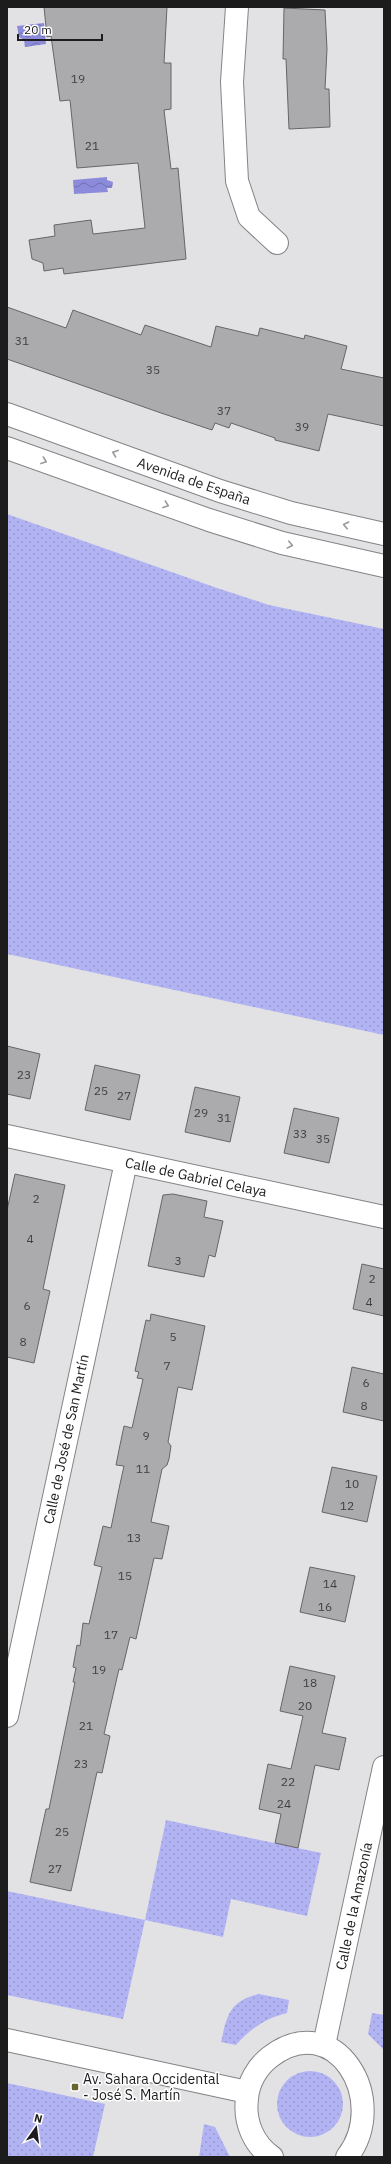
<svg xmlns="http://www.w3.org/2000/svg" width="391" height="2164" font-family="'IBM Plex Sans',sans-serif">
	<defs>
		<pattern id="grass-dots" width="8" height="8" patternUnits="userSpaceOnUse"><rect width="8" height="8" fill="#b2b3f3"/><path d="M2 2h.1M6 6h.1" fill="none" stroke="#9899d0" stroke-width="1.8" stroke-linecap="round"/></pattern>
		<pattern id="water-waves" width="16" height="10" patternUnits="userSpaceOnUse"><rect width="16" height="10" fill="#8c8bdb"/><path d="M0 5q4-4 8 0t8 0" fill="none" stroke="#7271b1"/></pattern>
	</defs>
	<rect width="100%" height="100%" fill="#e2e2e5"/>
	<g fill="url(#grass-dots)">
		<polygon points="7,514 217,588 269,605 384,629 384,1035 7,954"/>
		<polygon points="166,1820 321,1853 307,1916 231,1899 223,1937 145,1920 123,2019 7,1995 7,1891 145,1920"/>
		<path d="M259,1994L289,2000L287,2013C266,2018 250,2029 236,2045L221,2042C227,2016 229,2001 259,1994Z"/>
		<polygon points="372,2013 384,2015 384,2050 368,2034"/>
		<circle cx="310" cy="2104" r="33"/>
		<polygon points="7,2083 105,2104 93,2157 7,2157"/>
		<polygon points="204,2124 215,2127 230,2157 199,2157"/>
	</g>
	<g fill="url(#water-waves)">
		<polygon points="44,23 46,44 25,47 24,40 19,37 17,26"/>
		<polygon points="107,177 107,180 113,182 112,188 107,188 108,192 74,194 73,180"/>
	</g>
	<g fill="#ababae" stroke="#666668">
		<polygon points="44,7 167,7 164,63 171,63 171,109 164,110 171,169 178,168 186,259 64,274 63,268 44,271 43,263 32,259 29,240 55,236 54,225 91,220 93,234 145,228 138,163 77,168 70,100 60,101 51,36 47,37"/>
		<polygon points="284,8 325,10 327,49 325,89 329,89 330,127 289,129 286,59 283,59"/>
		<polygon points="7,307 66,328 73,310 141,335 145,325 211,347 216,326 258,336 260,328 304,339 305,335 347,346 341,369 384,378 384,426 328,414 319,451 275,440 275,438 231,423 229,428 215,423 212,430 161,413 7,359"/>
		<polygon points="7,1046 40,1054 30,1099 7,1094"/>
		<polygon points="95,1065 140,1075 130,1120 85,1110"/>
		<polygon points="195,1087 240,1097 230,1142 185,1132"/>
		<polygon points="294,1108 339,1118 329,1163 284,1153"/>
		<polygon points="15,1174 65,1185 43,1289 50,1291 34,1363 7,1357 7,1210"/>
		<polygon points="173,1194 207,1201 204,1217 223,1221 215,1257 209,1255 204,1277 148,1266 163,1195"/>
		<polygon points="362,1264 384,1269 384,1316 353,1309"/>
		<polygon points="151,1314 205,1326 192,1390 178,1387 168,1442 171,1446 169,1459 167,1465 162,1469 151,1522 169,1526 162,1559 154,1558 136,1639 130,1637 122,1670 119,1669 104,1734 110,1736 102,1773 97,1772 71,1891 30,1882 46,1809 49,1809 75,1682 73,1682 76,1668 73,1667 77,1645 80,1646 83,1623 89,1624 102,1567 94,1565 103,1526 111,1528 120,1484 124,1466 116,1465 120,1445 124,1426 132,1428 143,1379 137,1378 139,1372 135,1371 146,1320 150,1321"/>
		<polygon points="352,1367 384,1374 384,1421 343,1412"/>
		<polygon points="332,1467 377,1476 367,1522 322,1512"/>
		<polygon points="310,1567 355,1576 345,1622 300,1612"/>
		<polygon points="290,1666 335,1676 322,1733 346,1738 339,1770 315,1765 298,1848 275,1843 281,1814 259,1809 268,1764 291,1769 303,1716 280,1711"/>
	</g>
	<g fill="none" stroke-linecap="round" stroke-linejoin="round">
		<defs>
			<g id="minor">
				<polyline points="237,7 232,82 237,181 249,217 277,243"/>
				<polyline points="7,414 220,491 291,513 384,534"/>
				<polyline points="7,448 209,520 282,543 384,566"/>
				<polyline points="7,1136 384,1217"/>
				<polyline points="7,1716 126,1162"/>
				<polyline points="7,2040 247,2092"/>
				<polyline points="324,2045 384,1767"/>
				<path d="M272,2157C253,2144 244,2121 247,2099C248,2083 257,2067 270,2057C335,2007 391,2100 347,2157"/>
			</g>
		</defs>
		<use href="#minor" stroke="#848487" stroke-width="24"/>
		<use href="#minor" stroke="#fff" stroke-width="22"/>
	</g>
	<defs><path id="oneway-chevron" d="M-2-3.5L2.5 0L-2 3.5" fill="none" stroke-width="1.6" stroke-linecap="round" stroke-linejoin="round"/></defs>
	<g stroke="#999">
		<use href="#oneway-chevron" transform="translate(115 453) rotate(-160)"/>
		<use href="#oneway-chevron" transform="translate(44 461) rotate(20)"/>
		<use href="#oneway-chevron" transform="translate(166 505) rotate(20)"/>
		<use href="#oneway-chevron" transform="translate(346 525) rotate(-167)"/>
		<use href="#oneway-chevron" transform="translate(290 545) rotate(13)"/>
	</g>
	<rect fill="#696430" stroke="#fff" stroke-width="1.5" x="71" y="2083" width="8" height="8" rx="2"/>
	<g text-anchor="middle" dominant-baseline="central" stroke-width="3" stroke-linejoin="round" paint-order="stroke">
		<g font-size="12" fill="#404041">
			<text x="78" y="78">19</text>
			<text x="92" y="145">21</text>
			<text x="22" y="340">31</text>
			<text x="153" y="369">35</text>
			<text x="224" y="410">37</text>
			<text x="302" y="426">39</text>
			<text x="24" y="1074">23</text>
			<text x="101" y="1090">25</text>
			<text x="124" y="1095">27</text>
			<text x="201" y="1112">29</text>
			<text x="224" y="1117">31</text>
			<text x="300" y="1133">33</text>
			<text x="323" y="1138">35</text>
			<text x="36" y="1198">2</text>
			<text x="30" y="1238">4</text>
			<text x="178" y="1260">3</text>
			<text x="372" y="1278">2</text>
			<text x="369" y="1301">4</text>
			<text x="27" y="1305">6</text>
			<text x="173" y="1336">5</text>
			<text x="23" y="1341">8</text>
			<text x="167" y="1365">7</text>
			<text x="366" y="1382">6</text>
			<text x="364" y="1405">8</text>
			<text x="146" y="1435">9</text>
			<text x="143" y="1468">11</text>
			<text x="352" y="1483">10</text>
			<text x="347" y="1505">12</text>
			<text x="134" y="1537">13</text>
			<text x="125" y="1575">15</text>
			<text x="330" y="1583">14</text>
			<text x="325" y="1606">16</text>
			<text x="111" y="1634">17</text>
			<text x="99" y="1669">19</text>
			<text x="310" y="1682">18</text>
			<text x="305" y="1705">20</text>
			<text x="86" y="1725">21</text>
			<text x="81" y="1763">23</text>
			<text x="288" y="1781">22</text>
			<text x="284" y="1803">24</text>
			<text x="62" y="1831">25</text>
			<text x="55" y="1868">27</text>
		</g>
		<g font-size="14" fill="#1c1c1d" stroke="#fff">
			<text transform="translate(194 481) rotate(19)">Avenida de España</text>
			<text transform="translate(196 1177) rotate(12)">Calle de Gabriel Celaya</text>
			<text transform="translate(66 1439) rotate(-78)">Calle de José de San Martín</text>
			<text transform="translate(354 1906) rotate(-78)">Calle de la Amazonía</text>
		</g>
		<g font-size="14" fill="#1c1c1d" stroke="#fff" text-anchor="start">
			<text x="83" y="2079">Av. Sahara Occidental<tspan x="83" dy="16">- José S. Martín</tspan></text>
		</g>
	</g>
	<rect width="391" height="2164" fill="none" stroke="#1c1c1d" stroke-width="16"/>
	<g transform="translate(36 2128) rotate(14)" stroke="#ffffff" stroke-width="3" paint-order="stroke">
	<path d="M0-3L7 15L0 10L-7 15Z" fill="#1c1c1d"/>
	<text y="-6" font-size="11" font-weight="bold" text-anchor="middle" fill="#1c1c1d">N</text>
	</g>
	<path d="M18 34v6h84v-6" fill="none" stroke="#1c1c1d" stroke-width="2"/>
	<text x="24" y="34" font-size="12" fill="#1c1c1d" stroke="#ffffff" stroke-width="3" paint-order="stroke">20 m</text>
</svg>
